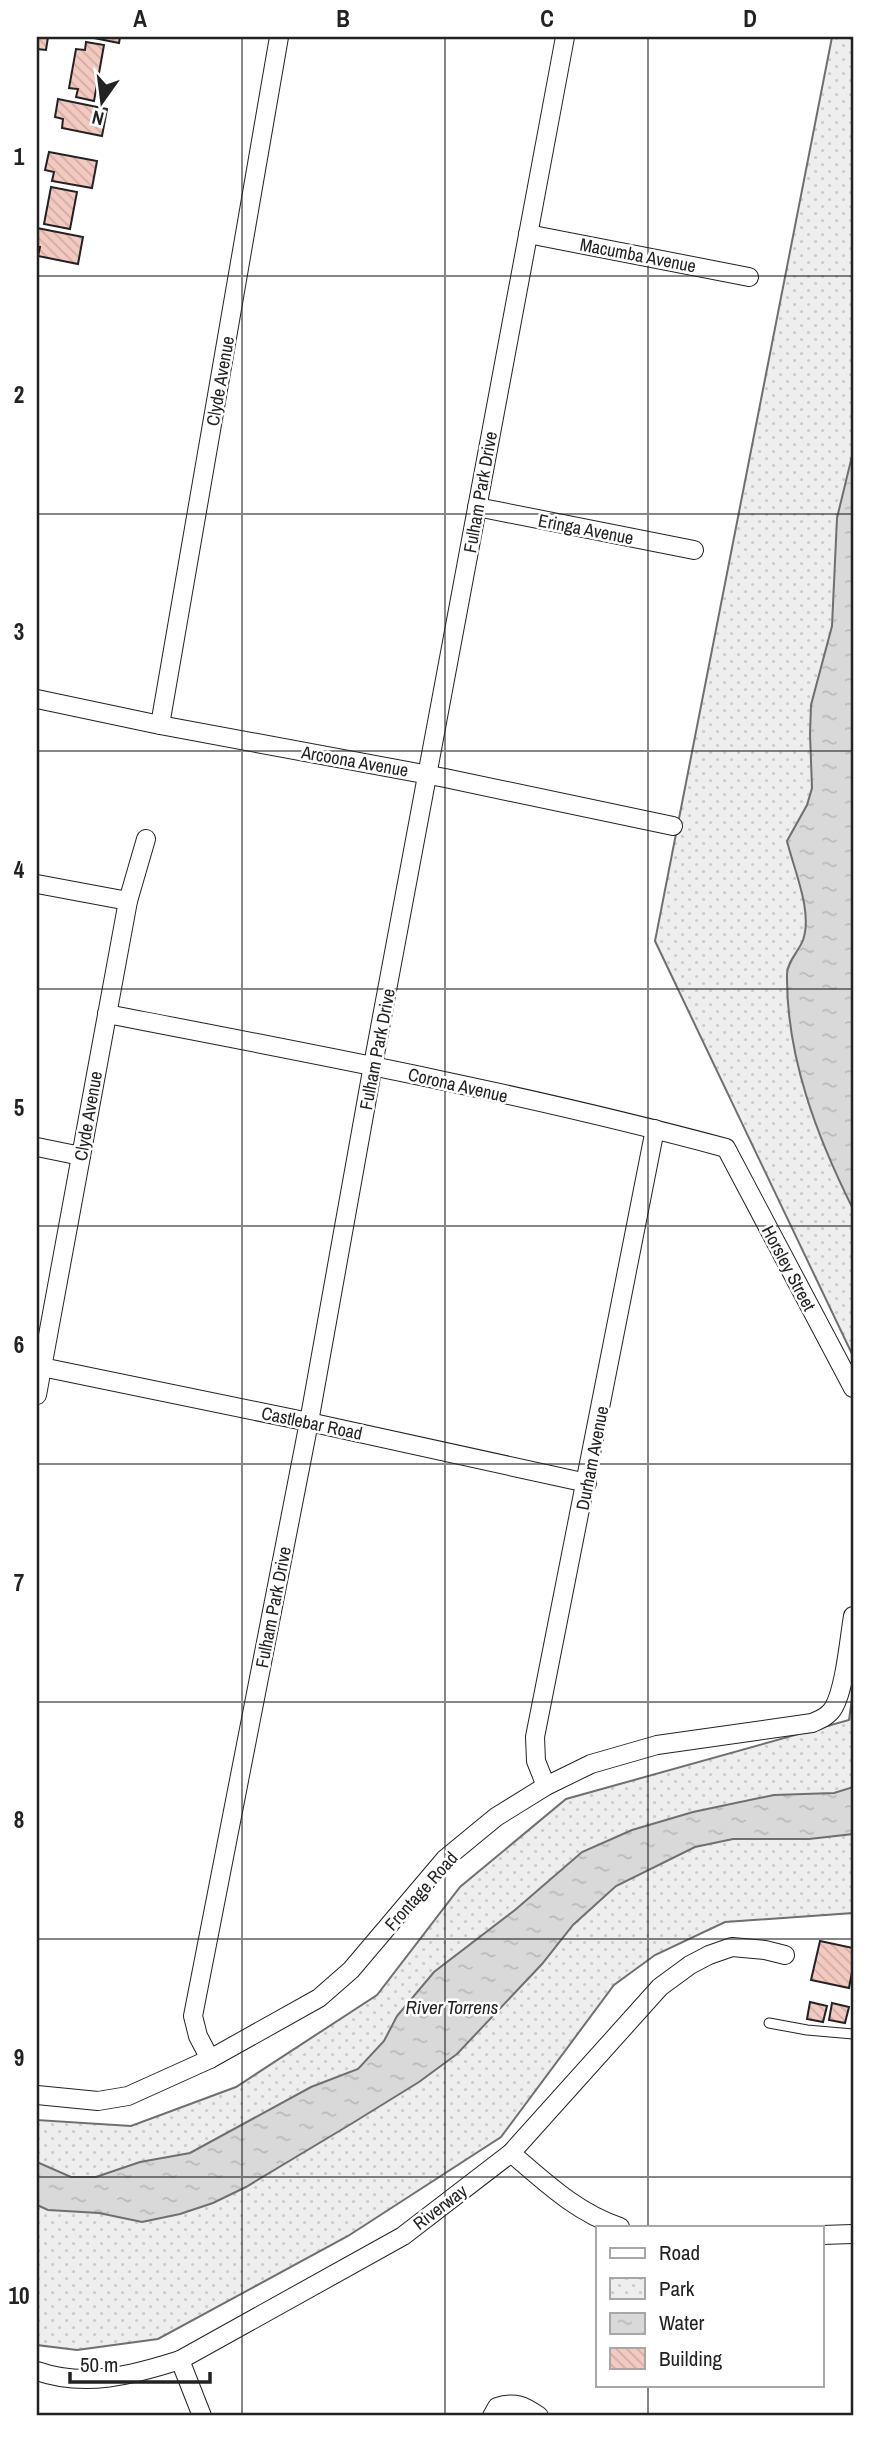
<svg xmlns="http://www.w3.org/2000/svg" width="890" height="2453" font-family="'Archivo Narrow',sans-serif">
	<defs>
		<pattern id="park-dots" width="8" height="8" patternUnits="userSpaceOnUse" patternTransform="scale(1.75)"><rect width="8" height="8" fill="#eee"/><path d="M2 2h.1M6 6h.1" fill="none" stroke="#ccc" stroke-width="1.8" stroke-linecap="round"/></pattern>
		<pattern id="water-ripples" width="26" height="14" patternUnits="userSpaceOnUse" patternTransform="scale(1.75)"><rect width="26" height="14" fill="#d9d9d9"/><path d="M2 4q2-2 4 0t4 0M15 11q2-2 4 0t4 0" fill="none" stroke="#bababa"/></pattern>
		<pattern id="building-back-hatch" width="6" height="6" patternUnits="userSpaceOnUse" patternTransform="scale(1.75)"><rect width="6" height="6" fill="#f3c9c0"/><path d="M-1 5l2 2M0 0l6 6M5-1l2 2" fill="none" stroke="#d0aca5"/></pattern>
	</defs>
	<rect width="100%" height="100%" fill="#fff"/>
	<g fill="url(#park-dots)" stroke="#6f6f6f" stroke-width="2">
		<polygon points="832,37 853,37 853,1356 655,941"/>
		<polygon points="853,1692 853,1913 725,1922 655,1955 614,1985 501,2137 348,2236 158,2339 77,2350 37,2345 37,2120 131,2126 236,2087 377,1995 460,1887 566,1799 849,1720"/>
	</g>
	<g fill="url(#water-ripples)" stroke="#6f6f6f" stroke-width="2">
		<path d="M853,452V1209C817,1137 786,1056 787,974C787,962 799,951 803,940C813,912 794,870 787,841L807,805L812,788L810,734L811,705L832,626L837,518Z"/>
		<polygon points="853,1787 853,1834 809,1839 733,1839 695,1847 616,1886 573,1925 542,1964 457,2054 419,2082 351,2124 246,2187 213,2203 180,2214 142,2222 99,2213 48,2210 37,2205 37,2162 71,2177 96,2177 140,2162 190,2153 311,2087 358,2069 384,2041 397,2016 434,1972 515,1910 582,1852 632,1830 693,1812 774,1795 834,1793"/>
	</g>
	<g fill="url(#building-back-hatch)" stroke="#222" stroke-width="2">
		<polygon points="37,37 48,37 46,50 37,49"/>
		<polygon points="89,37 120,37 119,43"/>
		<polygon points="86,42 104,45 94,101 76,97 78,89 69,88 76,49 85,50"/>
		<polygon points="58,99 107,109 102,136 62,128 63,119 55,117"/>
		<polygon points="49,152 97,161 92,188 52,181 54,172 45,170"/>
		<polygon points="51,187 77,192 70,229 44,224"/>
		<polygon points="37,228 83,237 78,264 38,256 40,247 37,247"/>
		<polygon points="820,1941 853,1948 853,1967 849,1988 811,1980"/>
		<polygon points="810,2002 827,2006 823,2022 807,2019"/>
		<polygon points="832,2003 849,2007 845,2023 829,2020"/>
	</g>
	<g fill="none" stroke-linecap="round" stroke-linejoin="round">
		<defs>
			<polyline id="lane" points="769,2023 807,2030 853,2034"/>
			<g id="street">
				<polyline points="528,234 749,277"/>
				<polyline points="477,507 694,550"/>
				<polyline points="37,699 160,725 445,778 673,826"/>
				<polyline points="160,725 279,37"/>
				<polyline points="37,884 128,901"/>
				<path d="M107,1014C314,1054 522,1093 726,1148L853,1388"/>
				<polyline points="37,1147 81,1156"/>
				<polyline points="37,1366 309,1422 587,1483"/>
				<polyline points="37,1395 128,901 146,839"/>
				<polyline points="546,1786 536,1761 535,1737 655,1129"/>
				<polyline points="210,2059 198,2036 193,2016 309,1422 373,1065 565,37"/>
				<path d="M37,2095L98,2101L128,2096L210,2059L319,1998L351,1970L445,1859L496,1817L546,1786L591,1764L657,1745L812,1723C821,1719 829,1716 834,1707C845,1687 849,1640 853,1616"/>
				<path d="M511,2153C545,2182 577,2213 620,2227"/>
				<polyline points="822,2235 853,2234"/>
				<polyline points="180,2360 202,2416"/>
				<path d="M37,2371C85,2388 133,2375 180,2360L403,2236L511,2153L660,1987L690,1965L709,1955L732,1947L765,1950L785,1955"/>
				<path d="M492,2416L497,2407C515,2401 524,2406 539,2416"/>
			</g>
		</defs>
		<use href="#lane" stroke="#222" stroke-width="11"/>
		<use href="#street" stroke="#222" stroke-width="20"/>
		<use href="#lane" stroke="#fff" stroke-width="9"/>
		<use href="#street" stroke="#fff" stroke-width="18"/>
	</g>
	<path fill="none" stroke="#222" stroke-width="2" stroke-opacity="0.55" d="M242,37V2416M445,37V2416M648,37V2227M37,276H853M37,514H853M37,751H853M37,989H853M37,1226H853M37,1464H853M37,1702H853M37,1939H853M37,2177H853M648,2385V2416"/>
	<g text-anchor="middle" dominant-baseline="central" stroke-width="5" stroke-linejoin="round" paint-order="stroke">
		<g font-size="18" fill="#222" stroke="#fff">
			<text transform="translate(638 255) rotate(11)">Macumba Avenue</text>
			<text transform="translate(220 381) rotate(-80)">Clyde Avenue</text>
			<text transform="translate(480 492) rotate(-80)">Fulham Park Drive</text>
			<text transform="translate(586 529) rotate(11)">Eringa Avenue</text>
			<text transform="translate(355 761) rotate(10)">Arcoona Avenue</text>
			<text transform="translate(377 1049) rotate(-79)">Fulham Park Drive</text>
			<text transform="translate(458 1085) rotate(13)">Corona Avenue</text>
			<text transform="translate(88 1116) rotate(-80)">Clyde Avenue</text>
			<text transform="translate(789 1268) rotate(62)">Horsley Street</text>
			<text transform="translate(312 1423) rotate(12)">Castlebar Road</text>
			<text transform="translate(592 1458) rotate(-79)">Durham Avenue</text>
			<text transform="translate(273 1607) rotate(-79)">Fulham Park Drive</text>
			<text transform="translate(421 1891) rotate(-48)">Frontage Road</text>
			<text transform="translate(440 2207) rotate(-37)">Riverway</text>
		</g>
		<g font-size="19" font-style="italic" fill="#222" stroke="#fff">
			<text x="452" y="2007">River Torrens</text>
		</g>
	</g>
	<rect width="890" height="2453" fill="none" stroke="#ffffff" stroke-width="77"/>
	<rect x="596" y="2226" width="228" height="161" fill="#ffffff" stroke="#a7a7a7" stroke-width="2"/>
	<rect x="610" y="2248" width="35" height="10" fill="#ffffff" stroke="#a7a7a7" stroke-width="2"/>
	<text x="659" y="2260" font-size="21" fill="#222222">Road</text>
	<rect x="610" y="2278" width="35" height="21" fill="url(#park-dots)" stroke="#a7a7a7" stroke-width="2"/>
	<text x="659" y="2296" font-size="21" fill="#222222">Park</text>
	<rect x="610" y="2313" width="35" height="21" fill="url(#water-ripples)" stroke="#a7a7a7" stroke-width="2"/>
	<text x="659" y="2330" font-size="21" fill="#222222">Water</text>
	<rect x="610" y="2348" width="35" height="21" fill="url(#building-back-hatch)" stroke="#a7a7a7" stroke-width="2"/>
	<text x="659" y="2366" font-size="21" fill="#222222">Building</text>
	<g transform="translate(102 102) rotate(194)" stroke="#ffffff" stroke-width="5" paint-order="stroke">
	<path d="M0-5L12 26L0 18L-12 26Z" fill="#222222"/>
	<text y="-10" font-size="19" font-weight="bold" text-anchor="middle" fill="#222222">N</text>
	</g>
	<path d="M70 2372v10h140v-10" fill="none" stroke="#222222" stroke-width="3.5"/>
	<text x="80" y="2372" font-size="21" fill="#222222" stroke="#ffffff" stroke-width="5" paint-order="stroke">50 m</text>
	<rect x="38" y="38" width="814" height="2376" fill="none" stroke="#222" stroke-width="2.5"/>
	<g font-size="23" text-anchor="middle" font-weight="bold" fill="#222">
		<text x="140" y="27">A</text>
		<text x="343" y="27">B</text>
		<text x="547" y="27">C</text>
		<text x="750" y="27">D</text>
		<text x="19" y="165">1</text>
		<text x="19" y="403">2</text>
		<text x="19" y="640">3</text>
		<text x="19" y="878">4</text>
		<text x="19" y="1116">5</text>
		<text x="19" y="1353">6</text>
		<text x="19" y="1591">7</text>
		<text x="19" y="1828">8</text>
		<text x="19" y="2066">9</text>
		<text x="19" y="2304">10</text>
	</g>
</svg>
